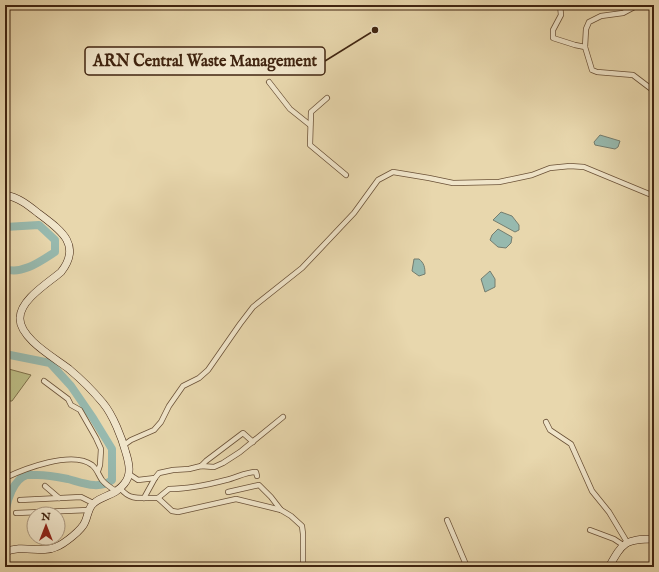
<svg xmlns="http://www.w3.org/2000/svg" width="659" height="572" font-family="'IM FELL English',serif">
	<rect width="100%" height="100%" fill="#e8d7ad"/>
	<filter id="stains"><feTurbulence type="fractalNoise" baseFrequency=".005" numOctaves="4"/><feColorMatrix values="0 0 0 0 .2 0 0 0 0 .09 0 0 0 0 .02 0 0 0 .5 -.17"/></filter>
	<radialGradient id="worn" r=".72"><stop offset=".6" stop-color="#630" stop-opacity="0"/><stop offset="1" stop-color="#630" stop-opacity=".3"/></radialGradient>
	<polygon fill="#bcbd85" stroke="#7e704a" points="5,368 31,375 12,401 5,401"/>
	<g fill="#97b9ae" stroke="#747d6f">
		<polygon points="600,135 620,141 618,147 615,149 595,145 594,142"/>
		<polygon points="501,212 512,216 519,225 519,230 515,232 493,220"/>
		<polygon points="498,229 512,237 511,243 506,248 498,247 490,240 492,235"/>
		<path d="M414,259H419C424,263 425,267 425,274L419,276L412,271Z"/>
		<polygon points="490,271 495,279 495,287 485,292 481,279"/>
	</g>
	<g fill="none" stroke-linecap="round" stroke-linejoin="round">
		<g stroke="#97b9ae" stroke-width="8">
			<path d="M5,227L39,225L55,240V252C41,261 22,275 5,269"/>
			<path d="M5,354L50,363L71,386L93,418L112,449V480C99,490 83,483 68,479C58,477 47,475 37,475C34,475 30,475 27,475C13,479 7,501 5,514"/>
		</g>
		<defs>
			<g id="street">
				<polyline points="560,5 561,15 553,30 553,38 575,45 585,47 592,70 597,72 633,75 654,91"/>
				<polyline points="585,47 586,29 589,22 601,16 623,13 638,5"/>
				<polyline points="269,82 290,109 310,125"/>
				<polyline points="327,98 311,112 310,145 346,175"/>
				<polyline points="44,381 68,399 71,405 80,410 96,438 101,449 100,465 98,471"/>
				<polyline points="546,422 550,430 571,444 592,491 609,512 627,542"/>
				<polyline points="124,445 131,440 154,430 161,422 169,406 183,386 199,378 208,370 240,324 253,307 302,268 354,213 378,180 393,172 429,178 453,183 499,182 532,175 550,168 570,166 584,167 654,196"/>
				<polyline points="201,466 206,461 243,433 253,442"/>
				<polyline points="129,474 138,480 155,478"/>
				<path d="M5,478C24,469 72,450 92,465C97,469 98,474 102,480C106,485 111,488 116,491"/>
				<polyline points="45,486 59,498"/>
				<path d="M121,489C131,502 144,497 158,498L172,511L178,512L236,499L281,510L291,516L302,526L303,534V567"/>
				<polyline points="228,492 259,485 271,497 281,510"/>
				<polyline points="144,498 155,478 159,473 173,470 189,469 201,466 214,467 223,463 240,452 283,417"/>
				<path d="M158,498L169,489C188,489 207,485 226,480C236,478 245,472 256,472L257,476"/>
				<polyline points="20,500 81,497 93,503"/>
				<polyline points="16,513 89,510"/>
				<polyline points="447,520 467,567"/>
				<polyline points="590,530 614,539 623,545"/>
			</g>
			<g id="secondary">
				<path d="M5,195C18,197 28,205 38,213C59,229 83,244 61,272C48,283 20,300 20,318C19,338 55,358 69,369C81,379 93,391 103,403C113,415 122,438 126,453C129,463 132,475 124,484C115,496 103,495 94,503C88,507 88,516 85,522C82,530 64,544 56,547C42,554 22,544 5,552"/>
				<path d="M609,567C623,542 625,539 654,539"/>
			</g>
		</defs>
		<use href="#street" stroke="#6a5137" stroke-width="6"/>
		<use href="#secondary" stroke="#402410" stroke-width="8"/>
		<use href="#street" stroke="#f0e5ca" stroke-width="4.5"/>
		<use href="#secondary" stroke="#f0e5ca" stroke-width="7"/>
	</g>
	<path fill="none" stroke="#402410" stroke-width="1.5" d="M375 30L325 61"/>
	<circle fill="#402410" stroke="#f0e5ca" stroke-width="1.5" cx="375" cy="30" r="4"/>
	<rect fill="#f0e5ca" stroke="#402410" stroke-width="1.5" x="85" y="47" width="240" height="28" rx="4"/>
	<g font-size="16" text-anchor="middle" font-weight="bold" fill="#402410">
		<text x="205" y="66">ARN Central Waste Management</text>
	</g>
	<rect width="659" height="572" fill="none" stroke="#e8d7ad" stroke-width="20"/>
	<rect x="6" y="6" width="647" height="560" fill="none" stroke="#402410" stroke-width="2"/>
	<rect x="10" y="10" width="639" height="552" fill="none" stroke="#402410"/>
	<g transform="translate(46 526)"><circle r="19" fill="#f0e5ca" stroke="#aa9880"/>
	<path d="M0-3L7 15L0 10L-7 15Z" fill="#8f2418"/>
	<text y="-6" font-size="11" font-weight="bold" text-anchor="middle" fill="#402410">N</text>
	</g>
	<rect width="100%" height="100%" filter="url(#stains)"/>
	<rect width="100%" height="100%" fill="url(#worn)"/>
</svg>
